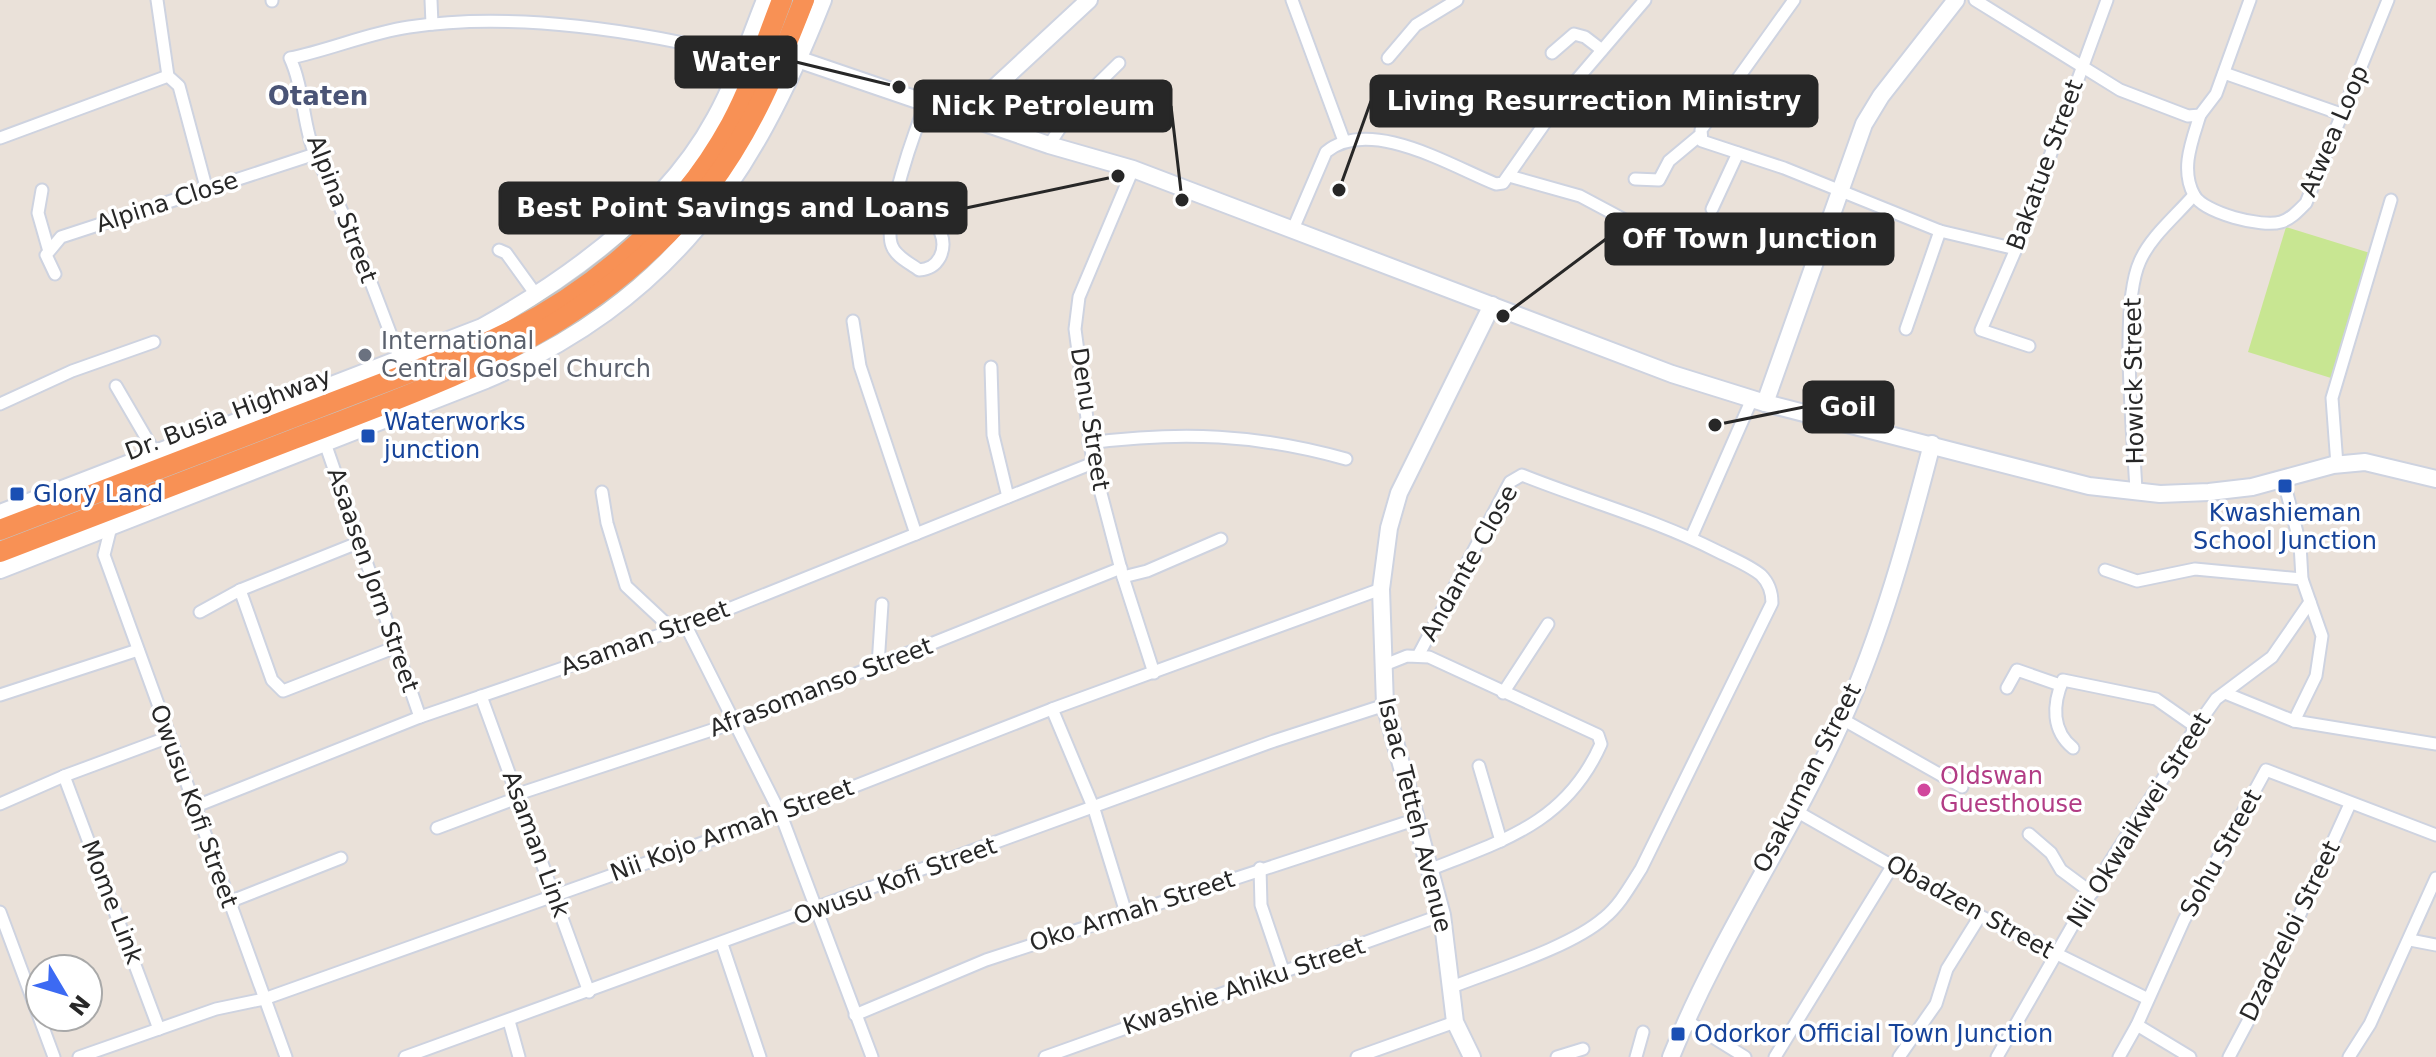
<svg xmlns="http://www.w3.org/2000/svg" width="2436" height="1057" font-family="'DejaVu Sans',sans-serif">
	<rect width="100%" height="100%" fill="#eae1d9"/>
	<polygon fill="#c8e692" points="2286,227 2370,253 2331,378 2248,352"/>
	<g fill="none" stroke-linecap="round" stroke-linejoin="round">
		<defs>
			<g id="street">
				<polyline points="157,0 168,76 179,86 206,187"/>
				<polyline points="272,0 272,1"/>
				<polyline points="431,0 432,24"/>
				<polyline points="1292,0 1344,141"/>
				<polyline points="1794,0 1701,130 1702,141 1784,168 1940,231 2016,249"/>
				<polyline points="1975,0 2120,90 2188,116 2200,115 2216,94 2250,0"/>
				<polyline points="1552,53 1574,34 1585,37 1602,50"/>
				<polyline points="1388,58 1416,25 1457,0"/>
				<polyline points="2224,73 2341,114"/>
				<path d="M2200,115C2192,141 2180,169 2194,195C2204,213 2262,228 2281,222C2291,219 2298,211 2306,203L2388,0"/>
				<polyline points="0,138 168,76"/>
				<polyline points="1049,145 1073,108 1119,63"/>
				<polyline points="1133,169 1079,297 1075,329 1093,463 1123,577 1154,673"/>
				<polyline points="1509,176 1580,196 1625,220"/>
				<polyline points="1635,179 1659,180 1669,161 1699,136"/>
				<path d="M898,189C916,204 954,228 940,257C935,266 929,269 919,270C910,263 896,257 892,246C882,223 916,125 927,102"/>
				<polyline points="42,190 38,213 48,248"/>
				<polyline points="1712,209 1738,153"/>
				<path d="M1293,229L1326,152C1370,116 1451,166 1496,184L1503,183L1568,90L1645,0"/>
				<polyline points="499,250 506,253 537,296"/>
				<polyline points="55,274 46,255 61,237 315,154"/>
				<polyline points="853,321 860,366 916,534"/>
				<polyline points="1906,329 1940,231"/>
				<polyline points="2029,346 1981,330 2016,249 2107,0"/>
				<path d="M400,359C374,290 348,219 315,154C303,128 304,88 290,58C330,50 368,33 409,27C515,11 641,31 744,57"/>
				<polyline points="991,367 993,435 1008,497"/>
				<polyline points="116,386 158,458"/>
				<polyline points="0,404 72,371 154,342"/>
				<polyline points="325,443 420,717"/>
				<path d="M1089,443C1181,431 1257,434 1346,459"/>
				<polyline points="2337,465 2332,398 2391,200"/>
				<polyline points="2283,478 2300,544 2302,579 2322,636 2316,676 2294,721"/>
				<polyline points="602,492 607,523 626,586 672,629"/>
				<path d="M2136,492C2134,437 2119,307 2140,261C2151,236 2176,216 2194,195"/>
				<polyline points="111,527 104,555 286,1057"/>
				<polyline points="1691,538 1752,399"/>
				<polyline points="2105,570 2137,581 2195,569 2302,579"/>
				<polyline points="1123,577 1147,571 1221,539"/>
				<polyline points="240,590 272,680 283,691 396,647"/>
				<polyline points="200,612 240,590 360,542"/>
				<polyline points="686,626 781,815 872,1057"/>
				<path d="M1419,654L1510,482L1522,475C1587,501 1654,519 1717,551C1731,558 1749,565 1761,575C1769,583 1772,592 1772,603L1641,869C1630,886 1620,905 1604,918C1571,947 1495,970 1452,987"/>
				<polyline points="878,665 882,604"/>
				<path d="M1382,666L1407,656L1429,657L1598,735L1601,744C1566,823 1504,840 1429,870"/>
				<polyline points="2007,688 2017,670 2060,685"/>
				<polyline points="1503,693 1548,624"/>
				<polyline points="2225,693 2294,721 2436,744"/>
				<polyline points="0,695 138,650"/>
				<polyline points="481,696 589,992"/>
				<polyline points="1052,709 1094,809 1126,913"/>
				<polyline points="1842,719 1962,787"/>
				<path d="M2073,748C2052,731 2052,705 2063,680L2156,699L2196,727"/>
				<polyline points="1479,766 1501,841"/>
				<polyline points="64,776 159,1029"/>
				<polyline points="518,794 733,723 1121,568"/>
				<polyline points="0,804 64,776 169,737"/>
				<polyline points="194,807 420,717 686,626 1093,463"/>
				<polyline points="1796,811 1980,916 2146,998"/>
				<polyline points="437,828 520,797"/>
				<polyline points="2029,834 2051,853 2061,870 2092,893"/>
				<polyline points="1260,868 1261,905 1284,973"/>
				<polyline points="229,902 341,858"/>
				<polyline points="0,912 54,1057"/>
				<polyline points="2410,940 2436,945"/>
				<polyline points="722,944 760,1057"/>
				<polyline points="855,1015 986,960 1414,820"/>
				<polyline points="509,1021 519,1057"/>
				<polyline points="1687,1021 1745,1057"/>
				<polyline points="2137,1025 2190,1057"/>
				<polyline points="79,1057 216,1009 264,999 781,815 1052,709 1381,589"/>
				<polyline points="405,1057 1274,741 1385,705"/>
				<polyline points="1045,1057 1442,915"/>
				<polyline points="1357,1057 1455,1022"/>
				<polyline points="1557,1057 1583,1049"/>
				<polyline points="1636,1057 1643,1032"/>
				<polyline points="1775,1057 1893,865"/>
				<polyline points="1899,1057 1936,1004 1947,969 1980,916"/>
				<polyline points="1997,1057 2101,876 2196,727 2216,699 2272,657 2310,602"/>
				<polyline points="2119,1057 2137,1025 2184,920 2266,770 2436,835"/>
				<polyline points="2229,1057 2271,978 2350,804"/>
				<polyline points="2349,1057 2370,1024 2436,878"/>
			</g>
			<g id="secondary">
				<polyline points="771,50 1049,145 1133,169 1672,374 1765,403 2089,486 2160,494 2209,492 2252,487 2333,465 2365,462 2436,479"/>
				<polyline points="966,114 1089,0"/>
				<polyline points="1765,403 1864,124 1881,96 1956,0"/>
				<path d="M0,513L482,327C571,277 666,209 715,118C736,80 749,40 765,0"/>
				<path d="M0,570L486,380C670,300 751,182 823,0"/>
				<polyline points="1472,1057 1455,1022 1442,915 1385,705 1381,589 1389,528 1399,493 1492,305"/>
				<path d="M1671,1057C1718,940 1790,836 1842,721C1882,632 1908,537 1932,444"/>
			</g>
			<g id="highway">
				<path d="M0,530L474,348C580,304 676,225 731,124C752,85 766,41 782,0"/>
				<path d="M0,552C98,514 196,477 294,439C456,377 596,330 708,188C752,130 778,67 804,0"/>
			</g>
		</defs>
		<use href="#street" stroke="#ced3e0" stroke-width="15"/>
		<use href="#secondary" stroke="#ced3e0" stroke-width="20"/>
		<use href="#highway" stroke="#c3c3c3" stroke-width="24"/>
		<use href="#street" stroke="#fff" stroke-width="11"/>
		<use href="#secondary" stroke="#fff" stroke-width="16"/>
		<use href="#highway" stroke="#f89155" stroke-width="20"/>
	</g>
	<circle fill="#6b7280" stroke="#fff" stroke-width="3" cx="365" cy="355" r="8"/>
	<g fill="#1a4fb4" stroke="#fff" stroke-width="3">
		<rect x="360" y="428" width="16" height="16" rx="4"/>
		<rect x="2277" y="478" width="16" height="16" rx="4"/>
		<rect x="9" y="486" width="16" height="16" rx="4"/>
		<rect x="1670" y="1026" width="16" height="16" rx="4"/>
	</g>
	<circle fill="#d1479c" stroke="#fff" stroke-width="3" cx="1924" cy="790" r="8"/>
	<g text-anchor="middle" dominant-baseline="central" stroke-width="7" stroke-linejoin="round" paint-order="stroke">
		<g font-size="24" fill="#272727" stroke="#fff">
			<text transform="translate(2334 131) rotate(-67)">Atwea Loop</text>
			<text transform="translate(2045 165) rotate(-70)">Bakatue Street</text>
			<text transform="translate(167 202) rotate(-18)">Alpina Close</text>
			<text transform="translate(342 209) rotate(69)">Alpina Street</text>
			<text transform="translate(2134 381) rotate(-91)">Howick Street</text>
			<text transform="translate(228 414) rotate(-21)">Dr. Busia Highway</text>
			<text transform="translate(1090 419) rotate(81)">Denu Street</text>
			<text transform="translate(1469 563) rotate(-61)">Andante Close</text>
			<text transform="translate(373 580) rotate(71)">Asaasen Jorn Street</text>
			<text transform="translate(645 638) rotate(-20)">Asaman Street</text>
			<text transform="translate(821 687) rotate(-21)">Afrasomanso Street</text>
			<text transform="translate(1807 778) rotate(-63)">Osakuman Street</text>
			<text transform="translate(194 806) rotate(70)">Owusu Kofi Street</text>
			<text transform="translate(1415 815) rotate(76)">Isaac Tetteh Avenue</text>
			<text transform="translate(2139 820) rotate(-58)">Nii Okwaikwei Street</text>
			<text transform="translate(732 830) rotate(-20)">Nii Kojo Armah Street</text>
			<text transform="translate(536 844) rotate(70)">Asaman Link</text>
			<text transform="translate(2221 853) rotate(-61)">Sohu Street</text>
			<text transform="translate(895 881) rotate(-20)">Owusu Kofi Street</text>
			<text transform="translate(112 902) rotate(69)">Mome Link</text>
			<text transform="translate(1970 907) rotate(29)">Obadzen Street</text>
			<text transform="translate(1132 911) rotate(-18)">Oko Armah Street</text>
			<text transform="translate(2290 931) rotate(-64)">Dzadzeloi Street</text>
			<text transform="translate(1244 986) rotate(-19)">Kwashie Ahiku Street</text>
		</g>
		<g font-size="24" fill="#5b616d" stroke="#fff" text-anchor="start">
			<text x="381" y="341">International<tspan x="381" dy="28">Central Gospel Church</tspan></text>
		</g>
		<g font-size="24" fill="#164399" stroke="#fff" text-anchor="start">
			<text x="384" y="422">Waterworks<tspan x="384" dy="28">junction</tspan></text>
			<text x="33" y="494">Glory Land</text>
			<text x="2285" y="513" text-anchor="middle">Kwashieman<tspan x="2285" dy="28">School Junction</tspan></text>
			<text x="1694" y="1034">Odorkor Official Town Junction</text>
		</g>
		<g font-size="24" fill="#b23c85" stroke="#fff" text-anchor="start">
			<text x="1940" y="776">Oldswan<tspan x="1940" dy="28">Guesthouse</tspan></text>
		</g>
		<g font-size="26" font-weight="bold" fill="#4a5476" stroke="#fff">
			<text x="318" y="96">Otaten</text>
		</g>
	</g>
	<path fill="none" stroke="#272727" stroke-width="3" d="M899 87L796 62M1339 190L1371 101M1182 200L1171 106M1118 176L966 208M1503 316L1606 239M1715 425L1804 407"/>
	<g fill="#272727" stroke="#fff" stroke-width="3">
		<circle cx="899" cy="87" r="8"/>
		<circle cx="1339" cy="190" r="8"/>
		<circle cx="1182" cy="200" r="8"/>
		<circle cx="1118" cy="176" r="8"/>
		<circle cx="1503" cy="316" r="8"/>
		<circle cx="1715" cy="425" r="8"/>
	</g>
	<g fill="#272727" stroke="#272727" stroke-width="3">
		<rect x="676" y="37" width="120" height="50" rx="8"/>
		<rect x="1371" y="76" width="446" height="50" rx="8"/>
		<rect x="915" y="81" width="256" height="50" rx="8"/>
		<rect x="500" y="183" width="466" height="50" rx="8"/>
		<rect x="1606" y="214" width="287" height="50" rx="8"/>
		<rect x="1804" y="382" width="89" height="50" rx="8"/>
	</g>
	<g font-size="26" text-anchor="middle" font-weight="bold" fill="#fff">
		<text x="736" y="71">Water</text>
		<text x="1594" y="110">Living Resurrection Ministry</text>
		<text x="1043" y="115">Nick Petroleum</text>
		<text x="733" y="217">Best Point Savings and Loans</text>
		<text x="1750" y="248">Off Town Junction</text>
		<text x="1848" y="416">Goil</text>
	</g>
	<g transform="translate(64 993) rotate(128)"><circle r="38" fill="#ffffff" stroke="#a9a9a9" stroke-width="2"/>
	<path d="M0-6L14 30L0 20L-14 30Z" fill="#3c6af3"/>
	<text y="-12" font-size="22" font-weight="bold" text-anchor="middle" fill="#272727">N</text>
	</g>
</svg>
